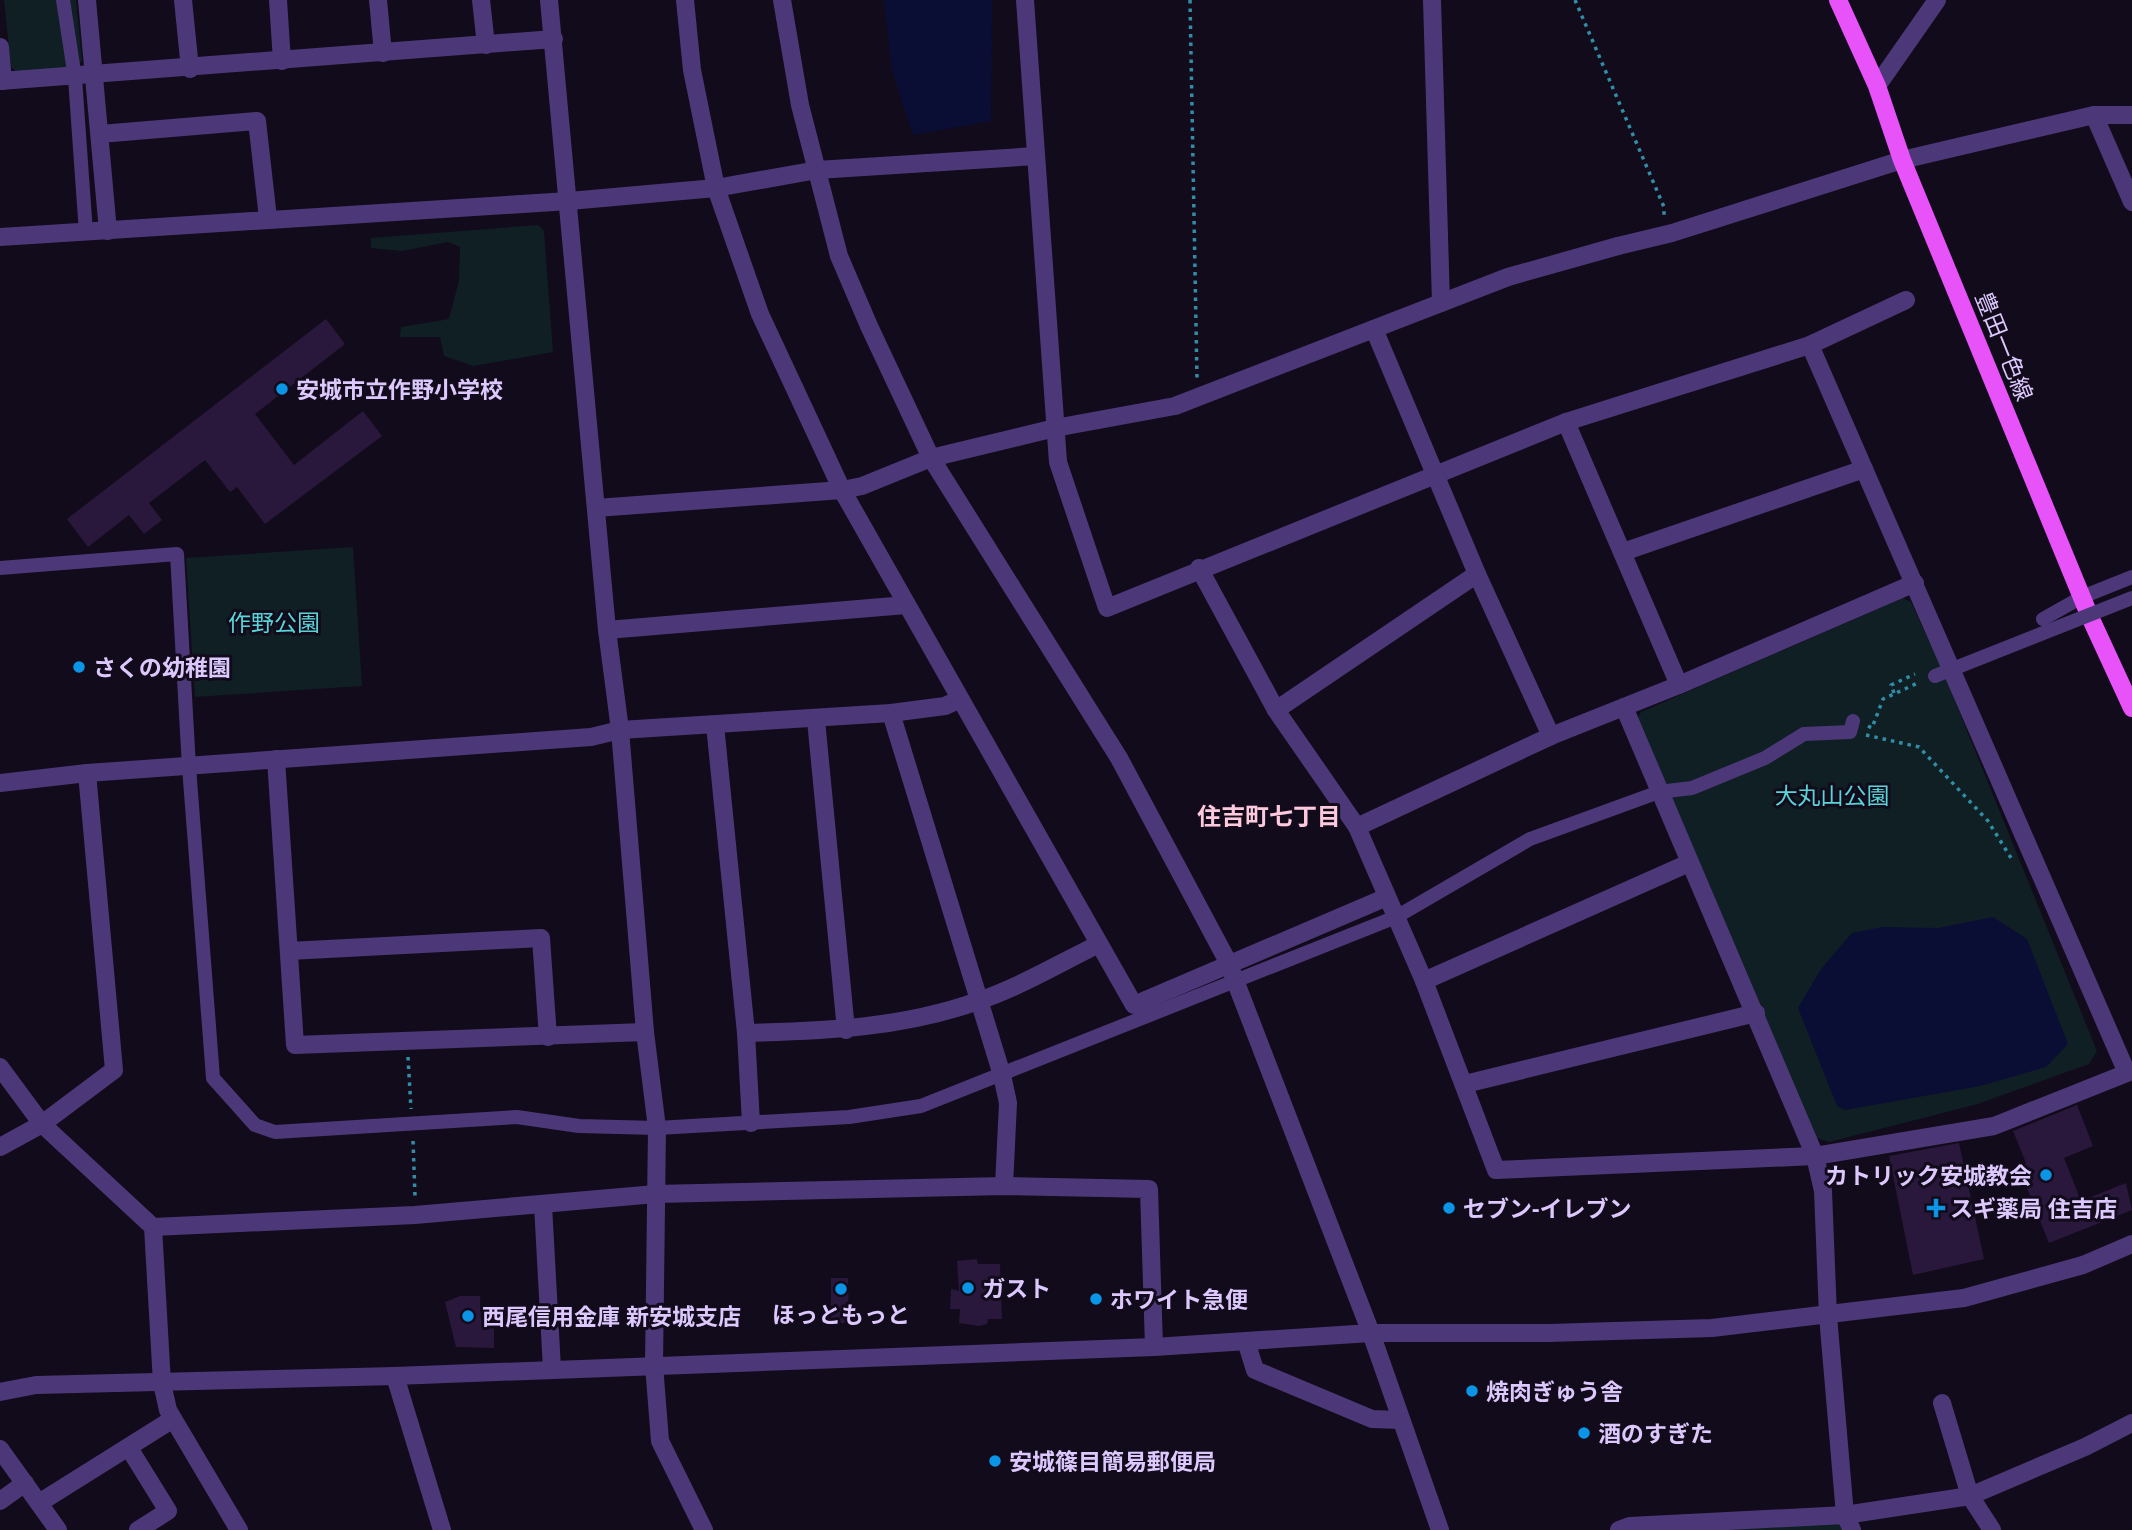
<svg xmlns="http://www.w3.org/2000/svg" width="2132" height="1530" font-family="'Open Sans','Noto Sans JP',sans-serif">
	<rect width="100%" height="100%" fill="#120b1b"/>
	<g fill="#0f1f24">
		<polygon points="4,0 76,0 82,60 78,66 18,73 11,67"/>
		<polygon points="538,225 544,231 553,352 473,366 444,356 440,337 400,337 401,327 449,319 459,281 460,247 448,242 402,251 371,248 371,238"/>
		<polygon points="353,547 362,686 195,697 186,558"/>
		<polygon points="1903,598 1911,602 1942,669 2097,1051 2089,1064 1978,1104 1829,1142 1814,1137 1638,717 1641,712"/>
		<polygon points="1842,1522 1846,1530 1723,1530"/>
	</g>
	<g fill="#0a0e35">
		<polygon points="884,0 992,0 991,121 913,135 892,70"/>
		<polygon points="1993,917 2027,939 2068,1044 2046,1067 1980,1086 1845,1110 1837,1106 1798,1008 1821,969 1852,933 1882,927 1938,928"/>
	</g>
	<g fill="#29183b">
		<polygon points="326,319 345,344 255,414 294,465 363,411 382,436 265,524 237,487 230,492 205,460 149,503 162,520 144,534 129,515 88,547 67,519"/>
		<polygon points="2077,1105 2093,1146 2064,1158 2081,1201 2126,1183 2132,1210 2049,1243 2018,1166 2026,1163 2013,1131"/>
		<polygon points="1959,1143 1984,1259 1913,1275 1889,1156"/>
		<polygon points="977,1259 978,1264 1000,1264 1002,1319 988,1319 987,1324 979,1326 959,1323 960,1309 950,1309 951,1289 959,1291 957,1261"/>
		<polygon points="831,1278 848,1278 849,1323 831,1323"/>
		<polygon points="460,1296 480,1296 481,1319 494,1320 494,1348 456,1347 445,1302"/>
	</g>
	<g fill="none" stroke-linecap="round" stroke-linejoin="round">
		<g stroke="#318ea7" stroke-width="3.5" stroke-dasharray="3.5 5" stroke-linecap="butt">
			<polyline points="1190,0 1197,379"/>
			<polyline points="1575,0 1664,207 1664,215"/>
			<polyline points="1894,693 1891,685 1915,674"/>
			<polyline points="1868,726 1872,728 1883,699 1920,682"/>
			<polyline points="1866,735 1919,747 1988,821 2011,858"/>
			<polyline points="408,1057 411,1109"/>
			<polyline points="413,1141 415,1196"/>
		</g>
		<g stroke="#4c3878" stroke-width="14">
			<polyline points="63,0 75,78 86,233"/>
			<polyline points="0,568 177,554 189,767 213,1078 255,1125 275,1132 517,1117 579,1126 657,1128 849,1117 921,1106 1396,917 1530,839 1659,792 1692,788 1765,758 1804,734 1850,732 1853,721"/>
			<polyline points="2043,619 2082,597 2132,577"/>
		</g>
		<g stroke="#4c3878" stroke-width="18">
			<polyline points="87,0 108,231"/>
			<polyline points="183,0 190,69"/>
			<polyline points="278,0 282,61"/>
			<polyline points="378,0 383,53"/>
			<polyline points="481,0 486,45"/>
			<polyline points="685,0 692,70 716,188 760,314 842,490 1134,1005 1387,897"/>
			<polyline points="1025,0 1058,462 1107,608 1566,422 1810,345 1906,300"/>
			<polyline points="1432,0 1441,303"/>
			<polyline points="0,47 3,81"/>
			<polyline points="0,81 554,39"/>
			<polyline points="1877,86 1937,0"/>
			<polyline points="2132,115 2094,115 2132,202"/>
			<polyline points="100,134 257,121 268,218"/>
			<polyline points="0,237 569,201 716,188 817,170 1036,156"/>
			<polyline points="1618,246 1672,233 1902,160"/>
			<polyline points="1374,329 1477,574 1551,736"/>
			<polyline points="1566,422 1679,685"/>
			<polyline points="1623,552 1864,469"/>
			<polyline points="1199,568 1276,710 1357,827 1424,981 1496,1170 1815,1156 1994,1126 2127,1073 1810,345"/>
			<polyline points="607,630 906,605"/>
			<polyline points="1624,707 1815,1156"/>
			<polyline points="1276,710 1477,574"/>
			<polyline points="891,713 1002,1075 1008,1103 1004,1186"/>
			<polyline points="816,720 846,1030"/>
			<polyline points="715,725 746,1033 751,1123"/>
			<polyline points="276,759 295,1045 645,1032"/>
			<polyline points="0,783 87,773 591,737 620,730 891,713 945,706 960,699"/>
			<polyline points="1357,827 1551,736 1679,685 1915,583"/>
			<polyline points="289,951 541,938 548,1037"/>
			<polyline points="1424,981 1689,863"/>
			<path d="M746,1033C825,1031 903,1028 978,1001C1020,987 1060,963 1099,944"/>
			<polyline points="0,1067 42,1124 153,1227 162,1383 168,1410 239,1530"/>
			<polyline points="1465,1084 1756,1013"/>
			<polyline points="0,1147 42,1124 114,1070 87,773"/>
			<polyline points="543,1205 552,1369"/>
			<polyline points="153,1227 415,1215 656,1194 1004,1186 1149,1189 1154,1347"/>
			<polyline points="1828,1316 1845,1515 1852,1530"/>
			<polyline points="1246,1341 1255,1370 1372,1419 1401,1420"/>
			<polyline points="395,1376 442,1530"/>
			<polyline points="1942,1403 1970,1496 1992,1530"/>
			<polyline points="129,1448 168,1511 138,1530"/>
			<polyline points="0,1501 25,1483"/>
			<polyline points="39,1503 173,1419"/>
			<polyline points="1619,1530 1630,1526 1845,1515 1970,1496 2085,1447 2132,1423"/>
		</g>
		<g stroke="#4c3878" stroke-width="18">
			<polyline points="549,0 607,630 620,730 645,1032 657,1128 654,1365 660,1441 704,1530"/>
			<polyline points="782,0 800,105 839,256 869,326 931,458 1119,758 1228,962 1371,1333 1440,1530"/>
			<polyline points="1902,160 2094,115"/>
			<polyline points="596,508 842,490 862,486 931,458 1055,428 1175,406 1508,277 1618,246"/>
			<polyline points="1815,1156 1823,1191 1828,1316"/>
			<polyline points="0,1392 36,1385 395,1376 1154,1347 1371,1333 1549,1333 1712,1328 1964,1298 2083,1265 2132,1244"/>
			<polyline points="0,1449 58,1530"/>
		</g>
		<polyline stroke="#e753f8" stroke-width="18" points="1838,0 1877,86 1902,160 2090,617 2132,708"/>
		<polyline stroke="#4c3878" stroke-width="14" points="1935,676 2132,598"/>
	</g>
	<g fill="#0a95e6" stroke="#120b1b" stroke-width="2.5">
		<circle cx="282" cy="389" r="7"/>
		<circle cx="79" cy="667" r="7"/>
		<circle cx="2046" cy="1175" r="7"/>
		<circle cx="1449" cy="1208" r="7"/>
		<path d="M1932.5 1197.5h7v7h7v7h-7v7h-7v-7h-7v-7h7z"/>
		<circle cx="968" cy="1288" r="7"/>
		<circle cx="841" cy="1289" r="7"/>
		<circle cx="1096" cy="1299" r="7"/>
		<circle cx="468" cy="1316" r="7"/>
		<circle cx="1472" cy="1391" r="7"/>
		<circle cx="1584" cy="1433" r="7"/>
		<circle cx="995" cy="1461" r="7"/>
	</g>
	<g text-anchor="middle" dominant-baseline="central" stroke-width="6" stroke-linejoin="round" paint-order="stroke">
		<g font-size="23" fill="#dcc8fd" stroke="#120b1b">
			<text transform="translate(2005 346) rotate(68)">豊田一色線</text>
		</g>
		<g font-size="23" font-weight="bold" fill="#dcc8fd" stroke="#120b1b" text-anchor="start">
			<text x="296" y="389">安城市立作野小学校</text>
			<text x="93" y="667">さくの幼稚園</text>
			<text x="2032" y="1175" text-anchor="end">カトリック安城教会</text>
			<text x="1463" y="1208">セブン-イレブン</text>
			<text x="1950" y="1208">スギ薬局 住吉店</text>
			<text x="982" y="1288">ガスト</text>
			<text x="1110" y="1299">ホワイト急便</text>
			<text x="841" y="1314" text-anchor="middle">ほっともっと</text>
			<text x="482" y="1316">西尾信用金庫 新安城支店</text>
			<text x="1486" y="1391">焼肉ぎゅう舎</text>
			<text x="1598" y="1433">酒のすぎた</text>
			<text x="1009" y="1461">安城篠目簡易郵便局</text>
		</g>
		<g font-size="23" fill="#58d5d8" stroke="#120b1b">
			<text x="274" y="622">作野公園</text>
			<text x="1832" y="795">大丸山公園</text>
		</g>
		<g font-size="24" font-weight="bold" fill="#fdc9dc" stroke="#120b1b">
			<text x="1269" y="815">住吉町七丁目</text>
		</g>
	</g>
</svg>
